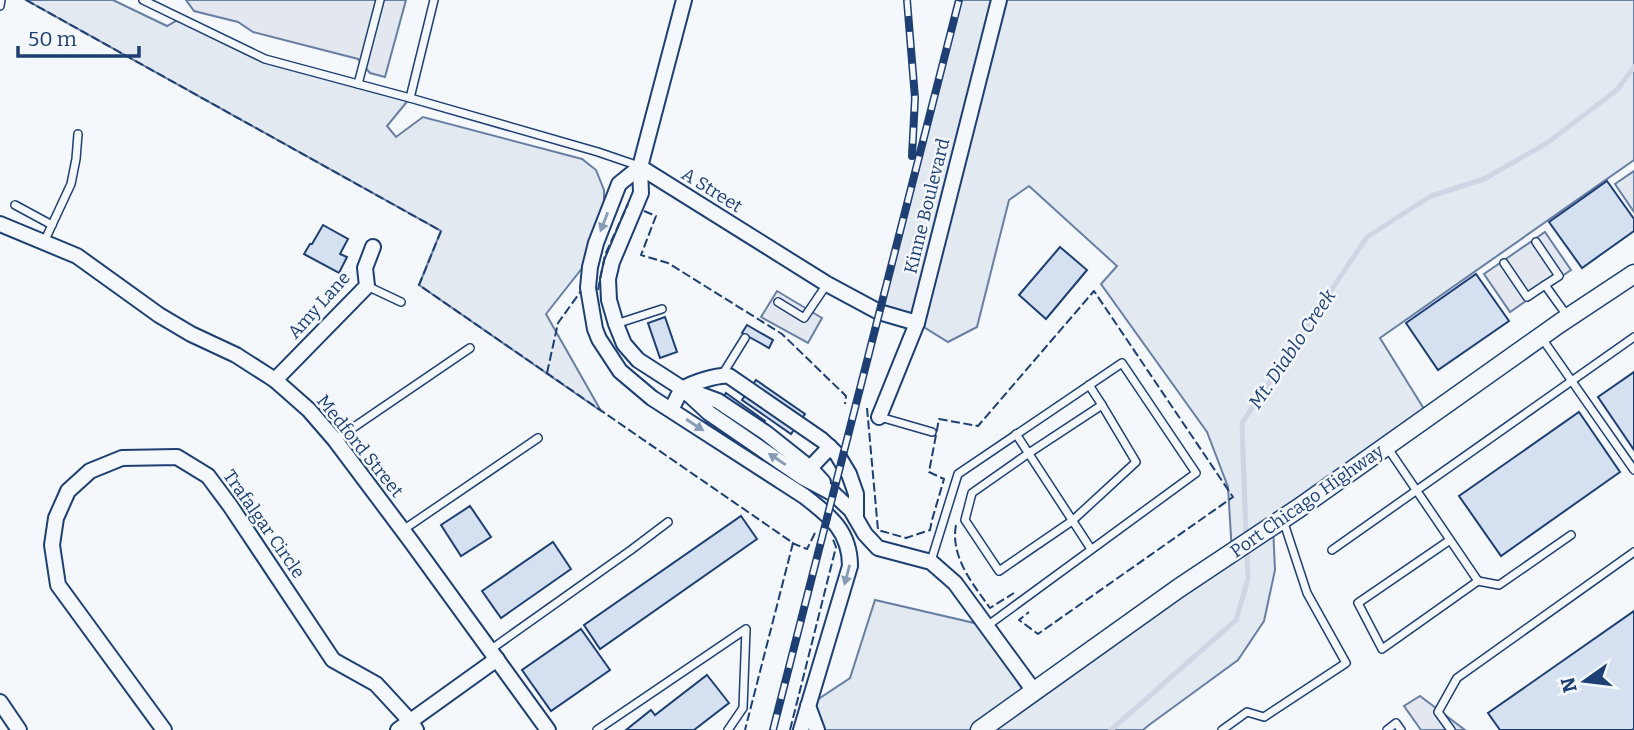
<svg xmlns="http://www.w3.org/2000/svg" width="1634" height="730" font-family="Bitter,serif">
	<rect width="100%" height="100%" fill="#f4f7fb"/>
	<g fill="#e3e9f0" stroke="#687fa3" stroke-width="2">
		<polygon points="26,0 113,0 167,26 181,18 265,59 410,98 387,126 396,137 423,117 582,159 596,170 604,190 604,206 583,267 546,314 601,411 419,285 441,231"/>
		<polygon points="959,0 1634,0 1634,160 1380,338 1429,417 1273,526 1275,570 1264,621 1238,660 1149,725 1143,730 817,730 808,706 850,678 875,600 987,626 1035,691 1232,553 1228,487 1207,432 1101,284 1117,266 1029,186 1009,200 977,327 948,342 917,323 879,312"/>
	</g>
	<g fill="#e3e8f0" stroke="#687fa3" stroke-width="2">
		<polygon points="186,0 406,0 385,77 370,73 358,59 253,32 238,22 194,11"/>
		<polygon points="1634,171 1634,212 1615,184"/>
		<polygon points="1545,232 1571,270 1510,312 1484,274"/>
		<polygon points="777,291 822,318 808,343 761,317"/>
		<polygon points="1420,696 1465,730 1421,730 1404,706"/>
	</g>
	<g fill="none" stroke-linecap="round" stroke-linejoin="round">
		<g stroke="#cfd7e4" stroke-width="5">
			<polyline points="1246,537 1242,423 1367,237 1431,196 1484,179 1547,143 1617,90 1634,67"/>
			<polyline points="1111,730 1236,620 1248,579 1247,547"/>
		</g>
	</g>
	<g fill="#d5e0f0" stroke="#1d3f73" stroke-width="2">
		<polygon points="1607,181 1634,219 1634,231 1582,268 1549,222"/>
		<polygon points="323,225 348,239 340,254 347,257 339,273 304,254 310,244 312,244"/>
		<polygon points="1060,247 1087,270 1046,319 1019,295"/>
		<polygon points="1476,274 1509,321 1438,370 1406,323"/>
		<polygon points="665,317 677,352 660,358 648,323"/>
		<polygon points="747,325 773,340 769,348 742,333"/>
		<polygon points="1634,372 1634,450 1598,397"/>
		<polygon points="756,380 805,414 791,434 742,400"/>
		<polygon points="726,393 765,421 745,450 706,423"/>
		<polygon points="1579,412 1620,472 1501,556 1459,496"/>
		<polygon points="470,506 491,537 461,556 441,525"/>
		<polygon points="741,516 757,539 600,649 584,625"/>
		<polygon points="553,542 571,569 501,618 482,591"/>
		<polygon points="1634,611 1634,729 1632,730 1500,730 1488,713"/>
		<polygon points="581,629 610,670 551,711 522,670"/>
		<polygon points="707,675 729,703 694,730 626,730 651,710 655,715"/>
	</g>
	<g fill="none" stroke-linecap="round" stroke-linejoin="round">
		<defs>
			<g id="service">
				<polyline points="143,0 265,59 410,98 598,152 639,166"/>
				<polyline points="0,6 1,0"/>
				<polyline points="358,84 380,0"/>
				<polyline points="410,98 434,0"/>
				<polyline points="15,205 52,225"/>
				<polyline points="44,242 71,184 76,159 78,134"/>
				<polyline points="1536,242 1559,276 1545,285"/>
				<polyline points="1504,263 1527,297 1545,285 1568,317"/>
				<polyline points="367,286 401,302"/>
				<polyline points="778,302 804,318 827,284"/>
				<polyline points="616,324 662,309"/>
				<polyline points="1541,337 1634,470"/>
				<polyline points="722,375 745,338"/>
				<polyline points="1089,385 1102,405"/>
				<polygon points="1102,405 1136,462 1072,521 999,571 965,520 972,493 1029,453"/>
				<polyline points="880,417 932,432"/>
				<polyline points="1016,434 1091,549"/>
				<polyline points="335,440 470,348"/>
				<polyline points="1387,447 1478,581 1382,649 1358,603 1450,540"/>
				<polyline points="403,530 538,438"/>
				<polyline points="1332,550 1634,337"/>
				<polyline points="931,561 958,474 1122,363 1196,473 987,626"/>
				<polyline points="1478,581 1499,585 1571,535"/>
				<polyline points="490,650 631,550 668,522"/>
				<polyline points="597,730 746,629 743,708 728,730"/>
				<polyline points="1222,730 1247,712 1264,717 1346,663 1307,593 1283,520"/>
				<polyline points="1387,730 1396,723 1401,730"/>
				<polyline points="1451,730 1438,712 1457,678 1634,552"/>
			</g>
			<g id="minor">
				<polyline points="684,0 640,167 827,284 879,312 917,323"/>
				<polyline points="640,167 641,193 612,262 608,279 609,300 616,324 624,344 638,360 683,389 709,413 802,477 834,494 851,510 865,534 878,548 931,562 955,583 1034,691"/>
				<path d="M640,167L619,184L596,243L590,267L588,288L595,329L599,339L620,371L652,398L804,496C830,516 850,531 850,566L801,730"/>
				<polyline points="0,224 77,256 159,315 191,334 236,355 275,380 309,410 335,440 410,540 548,730"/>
				<polyline points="275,380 367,286 365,268 373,247"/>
				<polyline points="688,390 718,401 766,433 810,468 823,482"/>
				<path d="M671,409C675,404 678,393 683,389C691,383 719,374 729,376L822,440L837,454L849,474L856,494V518"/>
				<polyline points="879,417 917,323 999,0"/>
				<polyline points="810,468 830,447"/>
				<polyline points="0,702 19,730"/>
				<polyline points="808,706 817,730"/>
				<polyline points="164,730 58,585 52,545 56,518 68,491 90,471 122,458 177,457 208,476 231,507 333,660 376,684 411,722 416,730"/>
				<polyline points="398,730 497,659"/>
			</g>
			<polyline id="tertiary" points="980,730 1179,588 1299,508 1560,323 1634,274"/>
		</defs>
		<use href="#service" stroke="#1d3f73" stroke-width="10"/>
		<use href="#minor" stroke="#1d3f73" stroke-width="18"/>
		<use href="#tertiary" stroke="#1d3f73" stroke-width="21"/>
		<use href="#service" stroke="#f4f7fb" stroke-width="7"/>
		<use href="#minor" stroke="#f4f7fb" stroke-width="14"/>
		<use href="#tertiary" stroke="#f4f7fb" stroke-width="18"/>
		<defs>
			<g id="rail">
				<polyline points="907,0 915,98 912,156"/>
				<polyline points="773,730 959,0"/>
			</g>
		</defs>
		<use href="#rail" stroke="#1d3f73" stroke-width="8"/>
		<use href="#rail" stroke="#f4f7fb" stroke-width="5" stroke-dasharray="16" stroke-linecap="butt"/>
		<g stroke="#1d3f73" stroke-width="2" stroke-dasharray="9 3.5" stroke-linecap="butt">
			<polyline points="26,0 441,231 419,285 793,543 745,730"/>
			<polyline points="644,211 656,216 641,255 668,263 782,334 846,396 845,404"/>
			<polyline points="598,290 605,255 628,204"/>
			<polyline points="547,373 558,323 581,291"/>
			<polyline points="867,408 878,530 906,538 930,530 932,520 944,479 929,472 939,419 978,426 1094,291 1233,497 1038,634 1019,620 1029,612"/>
			<path d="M956,525C950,557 973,584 990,608L1014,593"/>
			<polyline points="792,543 807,549 815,533"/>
			<polyline points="790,730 836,547 832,537"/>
		</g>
	</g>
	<defs><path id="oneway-solid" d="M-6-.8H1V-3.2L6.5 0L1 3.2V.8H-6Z" transform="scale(1.75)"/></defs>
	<g fill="#889bb7">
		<use href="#oneway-solid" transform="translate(604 222) rotate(111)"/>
		<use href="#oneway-solid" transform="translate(695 425) rotate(33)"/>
		<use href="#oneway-solid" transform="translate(777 459) rotate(-146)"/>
		<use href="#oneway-solid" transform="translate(847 575) rotate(105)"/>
	</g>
	<g text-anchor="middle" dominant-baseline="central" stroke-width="5" stroke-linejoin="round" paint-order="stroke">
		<g font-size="18" fill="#1d3f73" stroke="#f4f7fb">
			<text transform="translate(712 190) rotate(32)">A Street</text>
			<text transform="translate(927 206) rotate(-76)">Kinne Boulevard</text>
			<text transform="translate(319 305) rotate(-48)">Amy Lane</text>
			<text transform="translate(360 446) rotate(51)">Medford Street</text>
			<text transform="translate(1307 501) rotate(-35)">Port Chicago Highway</text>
			<text transform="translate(264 524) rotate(55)">Trafalgar Circle</text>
		</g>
		<g font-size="19" font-style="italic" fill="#1d3f73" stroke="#f4f7fb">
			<text transform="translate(1292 349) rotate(-56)">Mt. Diablo Creek</text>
		</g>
	</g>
	<g transform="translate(1585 681) rotate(256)" stroke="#f4f7fb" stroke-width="5" paint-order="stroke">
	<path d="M0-5L12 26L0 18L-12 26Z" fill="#1d3f73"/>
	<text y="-10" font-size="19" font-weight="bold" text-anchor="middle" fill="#1d3f73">N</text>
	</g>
	<path d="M18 46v10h121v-10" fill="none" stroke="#1d3f73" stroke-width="3.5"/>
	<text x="28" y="46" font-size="21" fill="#1d3f73" stroke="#f4f7fb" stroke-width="5" paint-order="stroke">50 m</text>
</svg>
